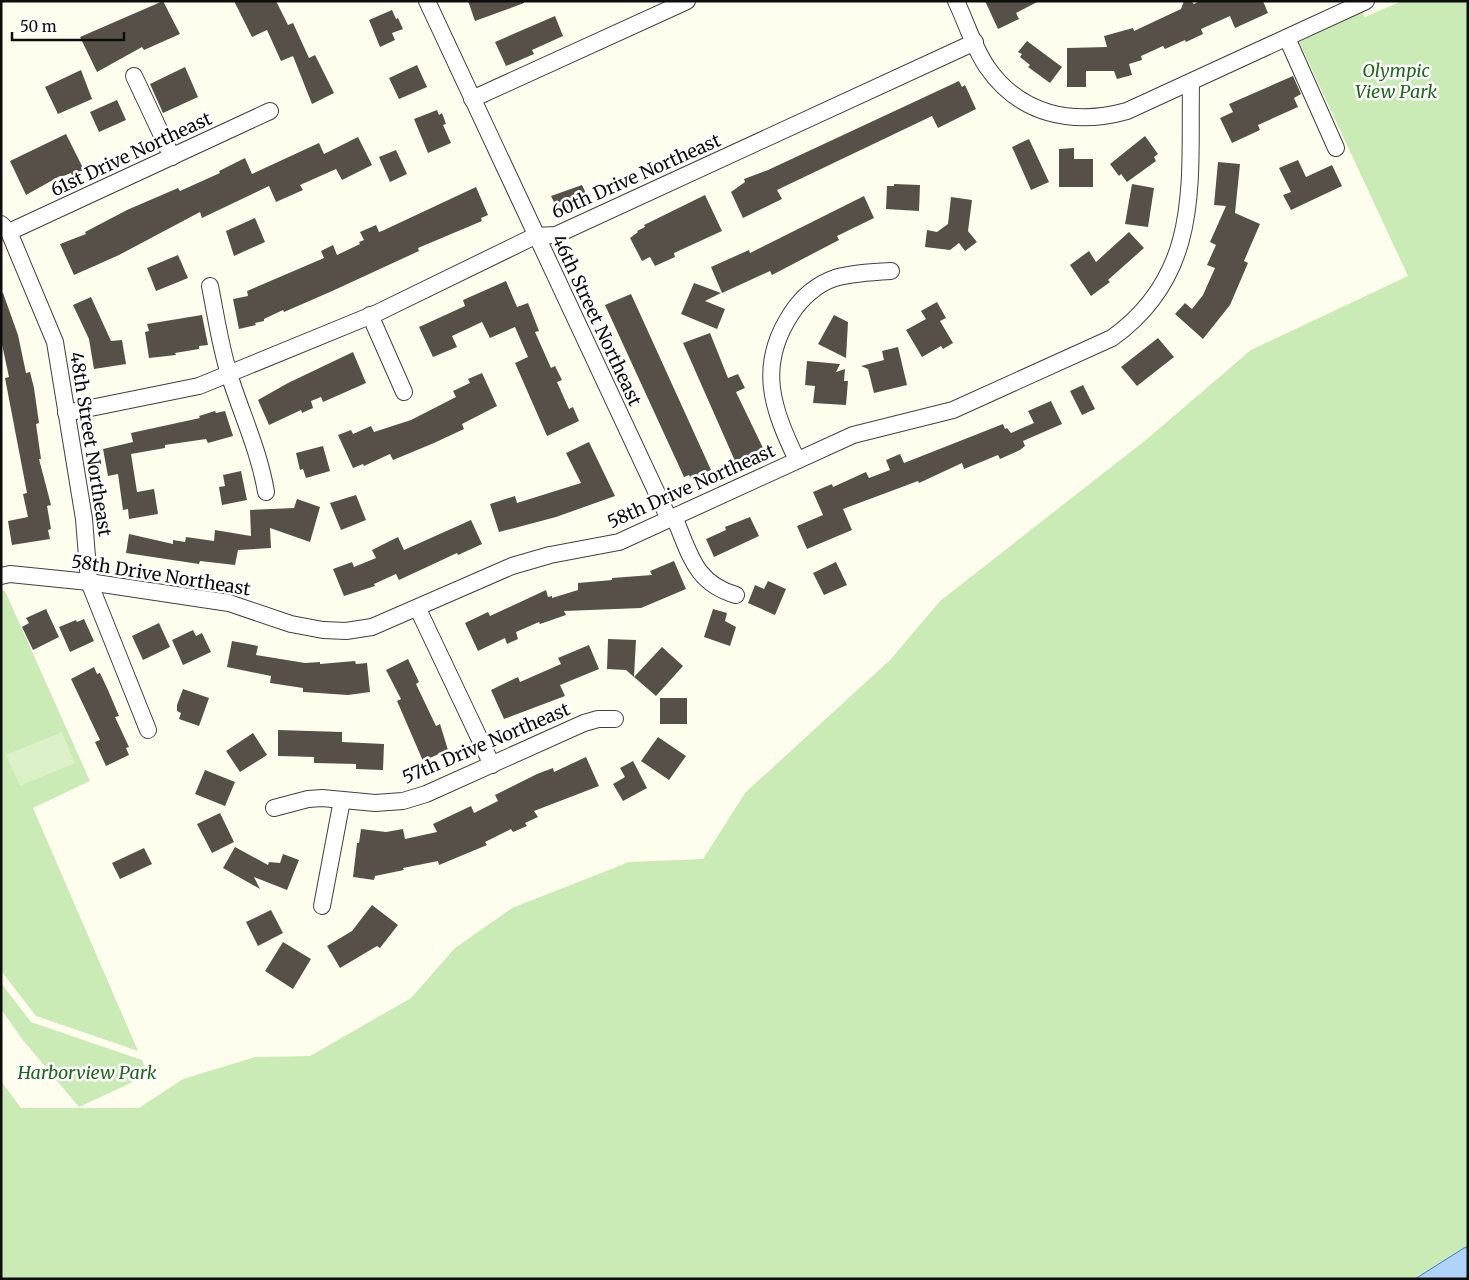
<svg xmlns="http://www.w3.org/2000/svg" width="1469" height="1280" font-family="Merriweather,serif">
	<rect width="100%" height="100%" fill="#fffeee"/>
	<g fill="#caeab6">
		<polygon points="1357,1 1365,17 1402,1 1468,1 1468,1279 1,1279 1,1081 21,1108 139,1108 183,1079 255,1057 310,1056 411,998 455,948 512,908 629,862 703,859 745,793 891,659 940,601 1147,439 1251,350 1408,276 1294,31"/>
		<polygon points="1,591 5,591 90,781 33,808 138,1051 36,1016 1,971"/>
		<polygon points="1,983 31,1022 142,1060 148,1075 79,1107 22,1039 1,1009"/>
	</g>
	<polygon fill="#ddf1c8" points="62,732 75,763 20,786 6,755"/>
	<polygon fill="#b1d3f8" stroke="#367dd0" points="1468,1247 1468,1279 1415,1279 1464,1248"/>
	<g fill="#565049">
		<polygon points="163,1 180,34 144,50 142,47 97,72 80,37"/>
		<polygon points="234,1 276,1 288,25 293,23 309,58 315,55 334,93 312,104 293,56 281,61 267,30 252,37"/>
		<polygon points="468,1 524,1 524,3 475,21"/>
		<polygon points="985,1 1039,1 1016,13 1019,19 998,29"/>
		<polygon points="1184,1 1191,1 1194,4 1200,1 1263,1 1268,13 1235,28 1230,16 1201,29 1203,34 1186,42 1185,40 1165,49 1163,46 1141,56 1142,60 1129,64 1132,75 1117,79 1114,71 1086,71 1086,87 1067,87 1067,48 1107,47 1104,36 1133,28 1134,31 1181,9"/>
		<polygon points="392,10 396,19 398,18 403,29 392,33 395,40 380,47 369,20"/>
		<polygon points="555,16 563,36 532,50 534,54 506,66 495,42"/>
		<polygon points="1027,41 1062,67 1050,83 1028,67 1030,65 1020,57 1022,54 1018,52"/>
		<polygon points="417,65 427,87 399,99 389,78"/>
		<polygon points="185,67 198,97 163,113 150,84"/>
		<polygon points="81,70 92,99 58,114 45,87"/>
		<polygon points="1293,76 1301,94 1294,98 1298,107 1258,125 1260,130 1232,143 1220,118 1233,112 1229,104"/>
		<polygon points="959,81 962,87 965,85 976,109 938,128 932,116 777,190 782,199 743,218 731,192 745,182 744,179 768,170"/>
		<polygon points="117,100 126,120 99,132 90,112"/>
		<polygon points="437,110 439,115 442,113 446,124 443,125 451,143 428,153 414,119"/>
		<polygon points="66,134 84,170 72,175 71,173 61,177 60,176 26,195 10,161"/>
		<polygon points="1145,136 1158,154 1154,157 1156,161 1127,182 1121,174 1119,176 1110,164"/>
		<polygon points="358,137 372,165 342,180 336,169 300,185 303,190 276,202 269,186 202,218 200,212 119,255 74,275 60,244 86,234 85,232 127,210 178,188 180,191 220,173 219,171 245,158 252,174 319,143 324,154"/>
		<polygon points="1029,139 1049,182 1031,190 1012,147"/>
		<polygon points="1074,148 1074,159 1093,159 1093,187 1059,187 1059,149"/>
		<polygon points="396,150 407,174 390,182 379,157"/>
		<polygon points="1298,160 1306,177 1332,165 1342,186 1291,210 1283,195 1291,192 1279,168"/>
		<polygon points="1218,162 1240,164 1235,213 1260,224 1244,261 1248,263 1230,305 1203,339 1175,314 1185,303 1192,309 1203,295 1215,268 1207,265 1216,245 1210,242 1226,206 1214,205"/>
		<polygon points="894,184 920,185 919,211 886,209 887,186 894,186"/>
		<polygon points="1132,184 1154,188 1148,227 1125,224"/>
		<polygon points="582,185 589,200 567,210 566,207 558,210 551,196"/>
		<polygon points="476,187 488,215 481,218 482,221 418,248 419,251 330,292 284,312 283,310 264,319 264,321 255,323 256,325 239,329 233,299 248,296 247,291 324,258 321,251 333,245 337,255 360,244 359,242 364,240 360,232 376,225 379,232 382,231"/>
		<polygon points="705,195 722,231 674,253 675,257 655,266 650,257 642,261 630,238 638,232 637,231 645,227 644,225"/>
		<polygon points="864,196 874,218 837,236 839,240 772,275 770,271 722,293 711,267 749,250 750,253"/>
		<polygon points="951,197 972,200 968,231 977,242 965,251 959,243 950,250 925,247 927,230 937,232 948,224"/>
		<polygon points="255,218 265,242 234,256 226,231"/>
		<polygon points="1129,232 1144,248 1108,280 1110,282 1091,296 1070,265 1089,251 1096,262"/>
		<polygon points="178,255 188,278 156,291 147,268"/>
		<polygon points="506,281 517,307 528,303 539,331 535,332 551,368 555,366 562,380 557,382 569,409 573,407 579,421 547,436 515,363 528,357 515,327 490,338 482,322 452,336 457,347 433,357 419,327 465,306 463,300"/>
		<polygon points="694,283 721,293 705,301 725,309 717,329 681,314"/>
		<polygon points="1,293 3,293 18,335 26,373 30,372 34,388 39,423 36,424 41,459 39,459 51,505 47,506 51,529 48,530 50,539 12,545 8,521 28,517 23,494 27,493 5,378 9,377 1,340"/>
		<polygon points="631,294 711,470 691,479 689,475 684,477 605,305"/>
		<polygon points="91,297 111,341 122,340 126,364 94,369 89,339 73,305"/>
		<polygon points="937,302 946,318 940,321 953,343 943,349 941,346 922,357 906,330 926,319 921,311"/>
		<polygon points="202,315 208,345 199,346 199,349 175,353 176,355 149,358 145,332 149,331 147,324"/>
		<polygon points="834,315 848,322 846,358 818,344"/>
		<polygon points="710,333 728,378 738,374 745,388 736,392 763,448 735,461 683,343"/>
		<polygon points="1158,338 1174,357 1137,386 1121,367"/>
		<polygon points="898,347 907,385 874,393 868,369 861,366 884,360 882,351"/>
		<polygon points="353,352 366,383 323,402 321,397 311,401 313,408 302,413 301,410 269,425 258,400 288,383"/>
		<polygon points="807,361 840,364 836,372 845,369 844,381 848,381 846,405 813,403 815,386 805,385"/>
		<polygon points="482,373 497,406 462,424 464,429 434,443 393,460 390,454 364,466 363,464 353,468 338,435 351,430 353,434 371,426 374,432 411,420 456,397 453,391 470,383 468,379"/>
		<polygon points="1083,385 1095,409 1082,415 1070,391"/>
		<polygon points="1051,401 1062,424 1023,441 1025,446 1020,450 1000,459 998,455 964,469 962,463 919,483 918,481 843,509 852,530 807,549 797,526 823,515 813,492 832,484 833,487 866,472 869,478 890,470 886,460 900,454 904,463 1003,424 1005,429 1007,428 1011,433 1034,423 1028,411"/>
		<polygon points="215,411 216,413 225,411 233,436 208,443 206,439 165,445 165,448 131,454 137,492 154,489 158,514 129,519 128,509 123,510 118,474 108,476 103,449 133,442 131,433 200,418 199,416"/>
		<polygon points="589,442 615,496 556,517 499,532 490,504 515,496 517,503 581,483 566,453"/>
		<polygon points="323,446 330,471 306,478 303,469 300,470 296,453"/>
		<polygon points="241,471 247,500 222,505 219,487 225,486 223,475"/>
		<polygon points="356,495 366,520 341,530 330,503"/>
		<polygon points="297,499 320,507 310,542 270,528 271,548 238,550 235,565 200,561 199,564 126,553 129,534 173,544 173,540 185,542 186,537 214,541 215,530 251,536 250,510 294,508"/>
		<polygon points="750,517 759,536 714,557 706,539 726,530 725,527"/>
		<polygon points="471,520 482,544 458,555 457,553 399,580 396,574 374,584 375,586 344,596 333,569 352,562 354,567 376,558 372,550 398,537 404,550"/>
		<polygon points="674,561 686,589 641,608 564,611 566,615 540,624 539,622 516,632 518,639 507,644 505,638 478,651 465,623 488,612 490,616 546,590 548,597 552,596 552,598 578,590 578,583 612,580 612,578 652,575 650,571"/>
		<polygon points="836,562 847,585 824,595 813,573"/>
		<polygon points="768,581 786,589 775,615 748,603 755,585 764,589"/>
		<polygon points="46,609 59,637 33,650 22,627 29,623 26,618"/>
		<polygon points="713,609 727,613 725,621 736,627 730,646 704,637"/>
		<polygon points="84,619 94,641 70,652 59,627 76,620 77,622"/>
		<polygon points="159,623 170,647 143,660 132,636"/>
		<polygon points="193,630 196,636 202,633 211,652 183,665 172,640"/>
		<polygon points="608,639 636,640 634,677 626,670 607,669"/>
		<polygon points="232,641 258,646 256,655 305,663 320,662 320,664 355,661 356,664 367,663 370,692 348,695 303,692 303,688 270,683 271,676 227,667"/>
		<polygon points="589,645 599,669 560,685 565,696 504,719 491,690 518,677 520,682 561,664 558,658"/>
		<polygon points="662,647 683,666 656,696 634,677"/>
		<polygon points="408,659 419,682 416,684 436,726 440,724 448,750 423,761 397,701 401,699 386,670"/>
		<polygon points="94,667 97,674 100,673 108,690 119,716 115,717 129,747 126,748 129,755 106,766 95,742 100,740 71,679"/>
		<polygon points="183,689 209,698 199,726 179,719 181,713 177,711 177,705"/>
		<rect x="660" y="698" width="27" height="26"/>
		<polygon points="278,730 342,732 342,742 384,744 383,770 356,769 356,764 314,763 314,757 278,756"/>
		<polygon points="253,733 267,755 240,772 226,751"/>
		<polygon points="658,737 686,756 669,780 641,761"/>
		<polygon points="586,757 599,786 534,811 538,817 525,823 527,826 513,832 511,829 485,842 487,845 439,865 438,861 403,868 404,870 375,876 374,880 353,877 357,843 359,843 361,829 386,832 403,829 405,839 437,832 433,824 471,806 474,813 498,801 495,795 537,774 553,768 554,772"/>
		<polygon points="633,761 647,788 623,801 613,784 625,777 620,768"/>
		<polygon points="205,770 235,782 225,806 195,794"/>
		<polygon points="220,813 234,842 212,853 197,824"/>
		<polygon points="235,847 268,865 269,862 280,863 283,854 299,860 287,890 254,877 260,889 223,868"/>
		<polygon points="144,848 152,864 120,879 112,863"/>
		<polygon points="372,905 398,925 380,948 377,946 340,968 327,946 352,931"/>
		<polygon points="271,910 283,933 258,946 246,922"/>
		<polygon points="283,942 311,959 293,989 265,971"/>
	</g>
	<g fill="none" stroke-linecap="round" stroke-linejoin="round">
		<defs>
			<g id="minor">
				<polyline points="427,1 669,519"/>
				<path d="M956,1C966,22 974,48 987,67C1020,115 1073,126 1127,111L1366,1"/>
				<polyline points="1287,38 1336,148"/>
				<polyline points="134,76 172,157"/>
				<polyline points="472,99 687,1"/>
				<polyline points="1,224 9,232 55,342 84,519 89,582 148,730"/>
				<polyline points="9,232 270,111"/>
				<path d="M210,286C216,316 220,345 229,374C241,413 259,450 266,492"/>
				<polyline points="370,315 404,392"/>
				<polyline points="66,413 199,386 377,313 535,236 556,235 975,42"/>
				<path d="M797,460C772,408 757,366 791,314C801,298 817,284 835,278C853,273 872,272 891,271"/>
				<path d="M674,517C690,553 694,583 736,595"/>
				<path d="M1,576L10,574L89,582L229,603L291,624L323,630L346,631L372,627L512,566L550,555L619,542L853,435L953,410L1112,338C1203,273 1189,181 1191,82"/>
				<polyline points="418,609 492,765"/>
				<polyline points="274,808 308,799 322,798 375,803 403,801 426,794 584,723 598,719 615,719"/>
				<polyline points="322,906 342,800"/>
			</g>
		</defs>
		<use href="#minor" stroke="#404040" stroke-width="18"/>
		<use href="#minor" stroke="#fff" stroke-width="16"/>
	</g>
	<g text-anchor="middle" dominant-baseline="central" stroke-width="5" stroke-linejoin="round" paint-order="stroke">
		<g font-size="18" font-style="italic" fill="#21671c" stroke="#fff">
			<text x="1396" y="70">Olympic<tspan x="1396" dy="21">View Park</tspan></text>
			<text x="87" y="1072">Harborview Park</text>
		</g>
		<g font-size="18" fill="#0d0d0d" stroke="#fff">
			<text transform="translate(131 154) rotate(-25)">61st Drive Northeast</text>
			<text transform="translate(636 176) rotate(-24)">60th Drive Northeast</text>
			<text transform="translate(597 320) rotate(65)">46th Street Northeast</text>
			<text transform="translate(91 444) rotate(81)">48th Street Northeast</text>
			<text transform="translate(691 486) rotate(-24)">58th Drive Northeast</text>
			<text transform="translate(161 575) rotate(9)">58th Drive Northeast</text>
			<text transform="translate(486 743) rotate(-23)">57th Drive Northeast</text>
		</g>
	</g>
	<rect width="1469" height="1280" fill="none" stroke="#0d0d0d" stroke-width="5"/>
	<path d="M12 32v8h112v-8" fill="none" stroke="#0d0d0d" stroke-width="2.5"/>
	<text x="20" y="32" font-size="15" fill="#0d0d0d" stroke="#ffffff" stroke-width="4" paint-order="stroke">50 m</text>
</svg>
